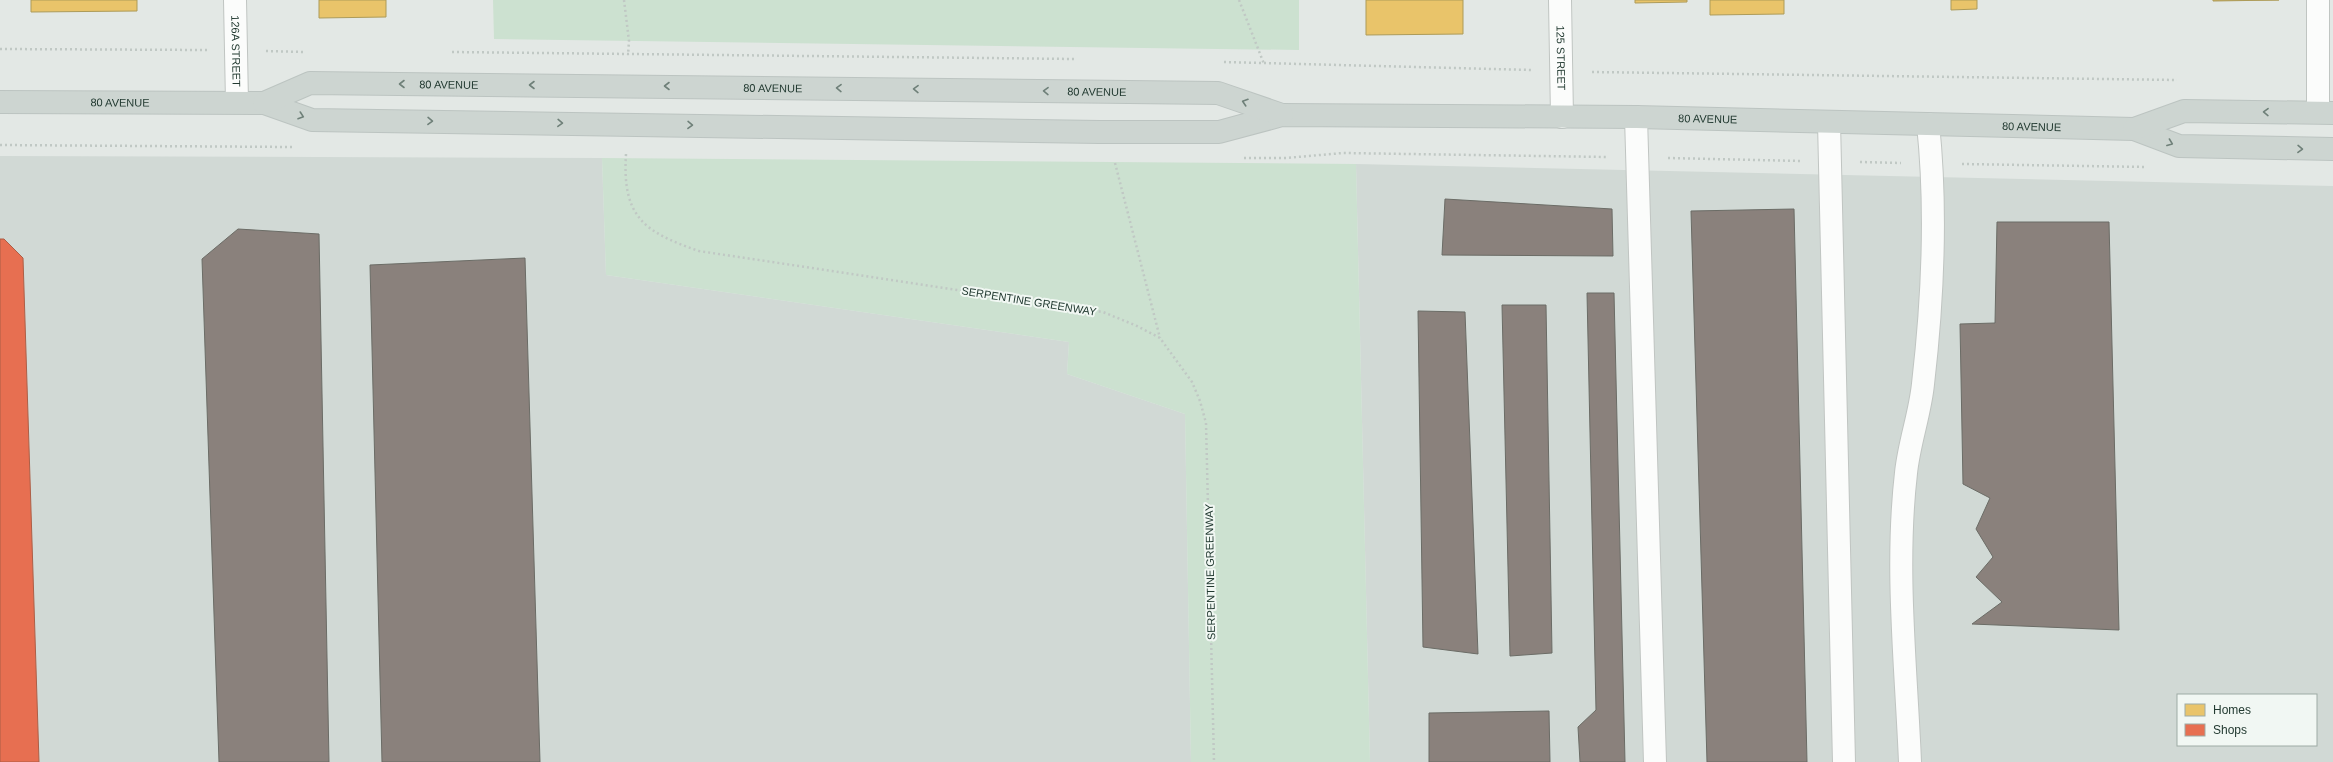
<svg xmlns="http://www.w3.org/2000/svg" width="2333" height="762" font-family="Helvetica,sans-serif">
	<rect width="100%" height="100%" fill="#e3e8e5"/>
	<g fill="#d1d9d5" fill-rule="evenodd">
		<polygon points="0,156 602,158 606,275 1069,342 1067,374 1185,414 1191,762 0,762"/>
		<path d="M1356,164L2333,186V762H1370ZM2178,695H2316V745H2178Z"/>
	</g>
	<g fill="#cce1d0">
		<polygon points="493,0 1299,0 1299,50 494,39"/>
		<polygon points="602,158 1356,164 1370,762 1191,762 1185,414 1067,374 1069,342 606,275"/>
	</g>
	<g fill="#e9c46a" stroke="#ad9b59">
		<polygon points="31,0 137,0 137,11 31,12"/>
		<polygon points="319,0 386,0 386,17 319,18"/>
		<polygon points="1366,0 1463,0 1463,34 1366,35"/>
		<polygon points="1635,0 1687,0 1687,2 1635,3"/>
		<polygon points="1710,0 1784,0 1784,14 1710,15"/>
		<polygon points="1951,0 1977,0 1977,9 1951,10"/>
		<polygon points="2213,0 2279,0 2213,1"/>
	</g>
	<polygon fill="#e76f51" stroke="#ac5f47" points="0,239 4,239 23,258 39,762 0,762"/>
	<g fill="#8a817c" stroke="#6b6c66">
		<polygon points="1445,199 1612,209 1613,256 1442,255"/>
		<polygon points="1794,209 1807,762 1707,762 1691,211"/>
		<polygon points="1997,222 2109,222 2119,630 1972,624 2002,602 1976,577 1993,557 1976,529 1990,498 1963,484 1960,324 1995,323"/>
		<polygon points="238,229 319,234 329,762 219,762 202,259"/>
		<polygon points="525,258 540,762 382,762 370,265"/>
		<polygon points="1587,293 1614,293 1625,762 1580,762 1578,727 1596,710"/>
		<polygon points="1502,305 1546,305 1552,653 1510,656"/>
		<polygon points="1418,311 1465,312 1478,654 1423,647"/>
		<polygon points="1549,711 1550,762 1429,762 1429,713"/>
	</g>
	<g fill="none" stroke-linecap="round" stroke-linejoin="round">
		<defs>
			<g id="minor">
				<path id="s1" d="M235,0L237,102"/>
				<path id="s2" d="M1560,0L1562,117"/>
				<polyline points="2318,112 2318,0"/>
				<polyline points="1636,117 1655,762"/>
				<polyline points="1829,122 1844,762"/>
				<path d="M1910,762C1906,666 1895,568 1906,473C1909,443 1920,414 1923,384C1933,298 1937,210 1928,124"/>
			</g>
			<g id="major">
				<path id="s3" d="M0,102L264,103L312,120L1100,132H1219L1282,115L1636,117L2134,129L2179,146L2333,149"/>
				<path id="s4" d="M264,103L310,83L1218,93L1282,115"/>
				<polyline points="2134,129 2184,111 2333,113"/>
			</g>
		</defs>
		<use href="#minor" stroke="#c0c5c2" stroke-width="24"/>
		<use href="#major" stroke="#bcc4c1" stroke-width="24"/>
		<g stroke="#c0c8c4" stroke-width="2.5" stroke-dasharray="2 3" stroke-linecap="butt">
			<polyline points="624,0 629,41 628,55"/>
			<polyline points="1239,0 1264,64"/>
			<polyline points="0,49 207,50"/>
			<polyline points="266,51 305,52"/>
			<polyline points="452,52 1075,59"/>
			<polyline points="1224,62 1531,70"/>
			<polyline points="1592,72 2177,80"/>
			<polyline points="0,145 293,147"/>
			<path d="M626,154C622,216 643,232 699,251L1103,312L1137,326L1160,338L1192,382L1200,401L1206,423L1214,762"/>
			<polyline points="1244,158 1286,158 1343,153 1607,157"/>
			<polyline points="1668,158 1801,161"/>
			<polyline points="1860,162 1901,163"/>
			<polyline points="1115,163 1160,338"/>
			<polyline points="1962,164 2147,167"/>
		</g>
		<use href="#minor" stroke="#fbfcfb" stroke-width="22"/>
		<use href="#major" stroke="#cdd5d1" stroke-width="22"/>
	</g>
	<defs><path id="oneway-chevron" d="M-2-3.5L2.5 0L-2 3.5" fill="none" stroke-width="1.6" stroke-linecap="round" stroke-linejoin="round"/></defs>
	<g stroke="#6f8079">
		<use href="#oneway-chevron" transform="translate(402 84) rotate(-180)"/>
		<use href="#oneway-chevron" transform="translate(532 85) rotate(-180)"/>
		<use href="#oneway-chevron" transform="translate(667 86) rotate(-180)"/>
		<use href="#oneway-chevron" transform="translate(839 88) rotate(-179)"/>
		<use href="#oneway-chevron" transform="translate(916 89) rotate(-179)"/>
		<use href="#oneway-chevron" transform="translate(1046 91) rotate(-179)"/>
		<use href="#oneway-chevron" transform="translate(1245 102) rotate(-162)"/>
		<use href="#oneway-chevron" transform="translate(2266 112) rotate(-179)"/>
		<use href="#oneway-chevron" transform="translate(301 116) rotate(19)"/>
		<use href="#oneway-chevron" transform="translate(430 121) rotate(1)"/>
		<use href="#oneway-chevron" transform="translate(560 123) rotate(2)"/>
		<use href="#oneway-chevron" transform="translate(690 125) rotate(1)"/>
		<use href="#oneway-chevron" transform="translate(2170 143) rotate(21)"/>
		<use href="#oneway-chevron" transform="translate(2300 149) rotate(1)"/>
	</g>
	<g text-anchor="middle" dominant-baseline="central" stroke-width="4" stroke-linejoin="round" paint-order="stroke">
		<g font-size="11" fill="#223a31" stroke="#f1f7f3">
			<text stroke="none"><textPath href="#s1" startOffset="51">126A STREET</textPath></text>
			<text stroke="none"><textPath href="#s2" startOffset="58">125 STREET</textPath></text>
			<text stroke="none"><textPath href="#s4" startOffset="189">80 AVENUE</textPath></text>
			<text stroke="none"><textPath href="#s4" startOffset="513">80 AVENUE</textPath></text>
			<text stroke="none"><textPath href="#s4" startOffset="837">80 AVENUE</textPath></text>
			<text stroke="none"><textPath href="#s3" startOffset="120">80 AVENUE</textPath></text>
			<text stroke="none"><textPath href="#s3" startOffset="1713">80 AVENUE</textPath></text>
			<text stroke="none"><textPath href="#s3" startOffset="2037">80 AVENUE</textPath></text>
			<text transform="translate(1029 301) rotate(9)">SERPENTINE GREENWAY</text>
			<text transform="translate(1210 572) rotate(-91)">SERPENTINE GREENWAY</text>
		</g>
	</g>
	<rect x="2177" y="694" width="140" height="52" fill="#f1f7f3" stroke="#9eaba5"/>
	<rect x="2185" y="704" width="20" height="12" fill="#e9c46a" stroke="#9eaba5"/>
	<text x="2213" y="714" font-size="12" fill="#223a31">Homes</text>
	<rect x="2185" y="724" width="20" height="12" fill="#e76f51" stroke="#9eaba5"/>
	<text x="2213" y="734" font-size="12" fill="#223a31">Shops</text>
</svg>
